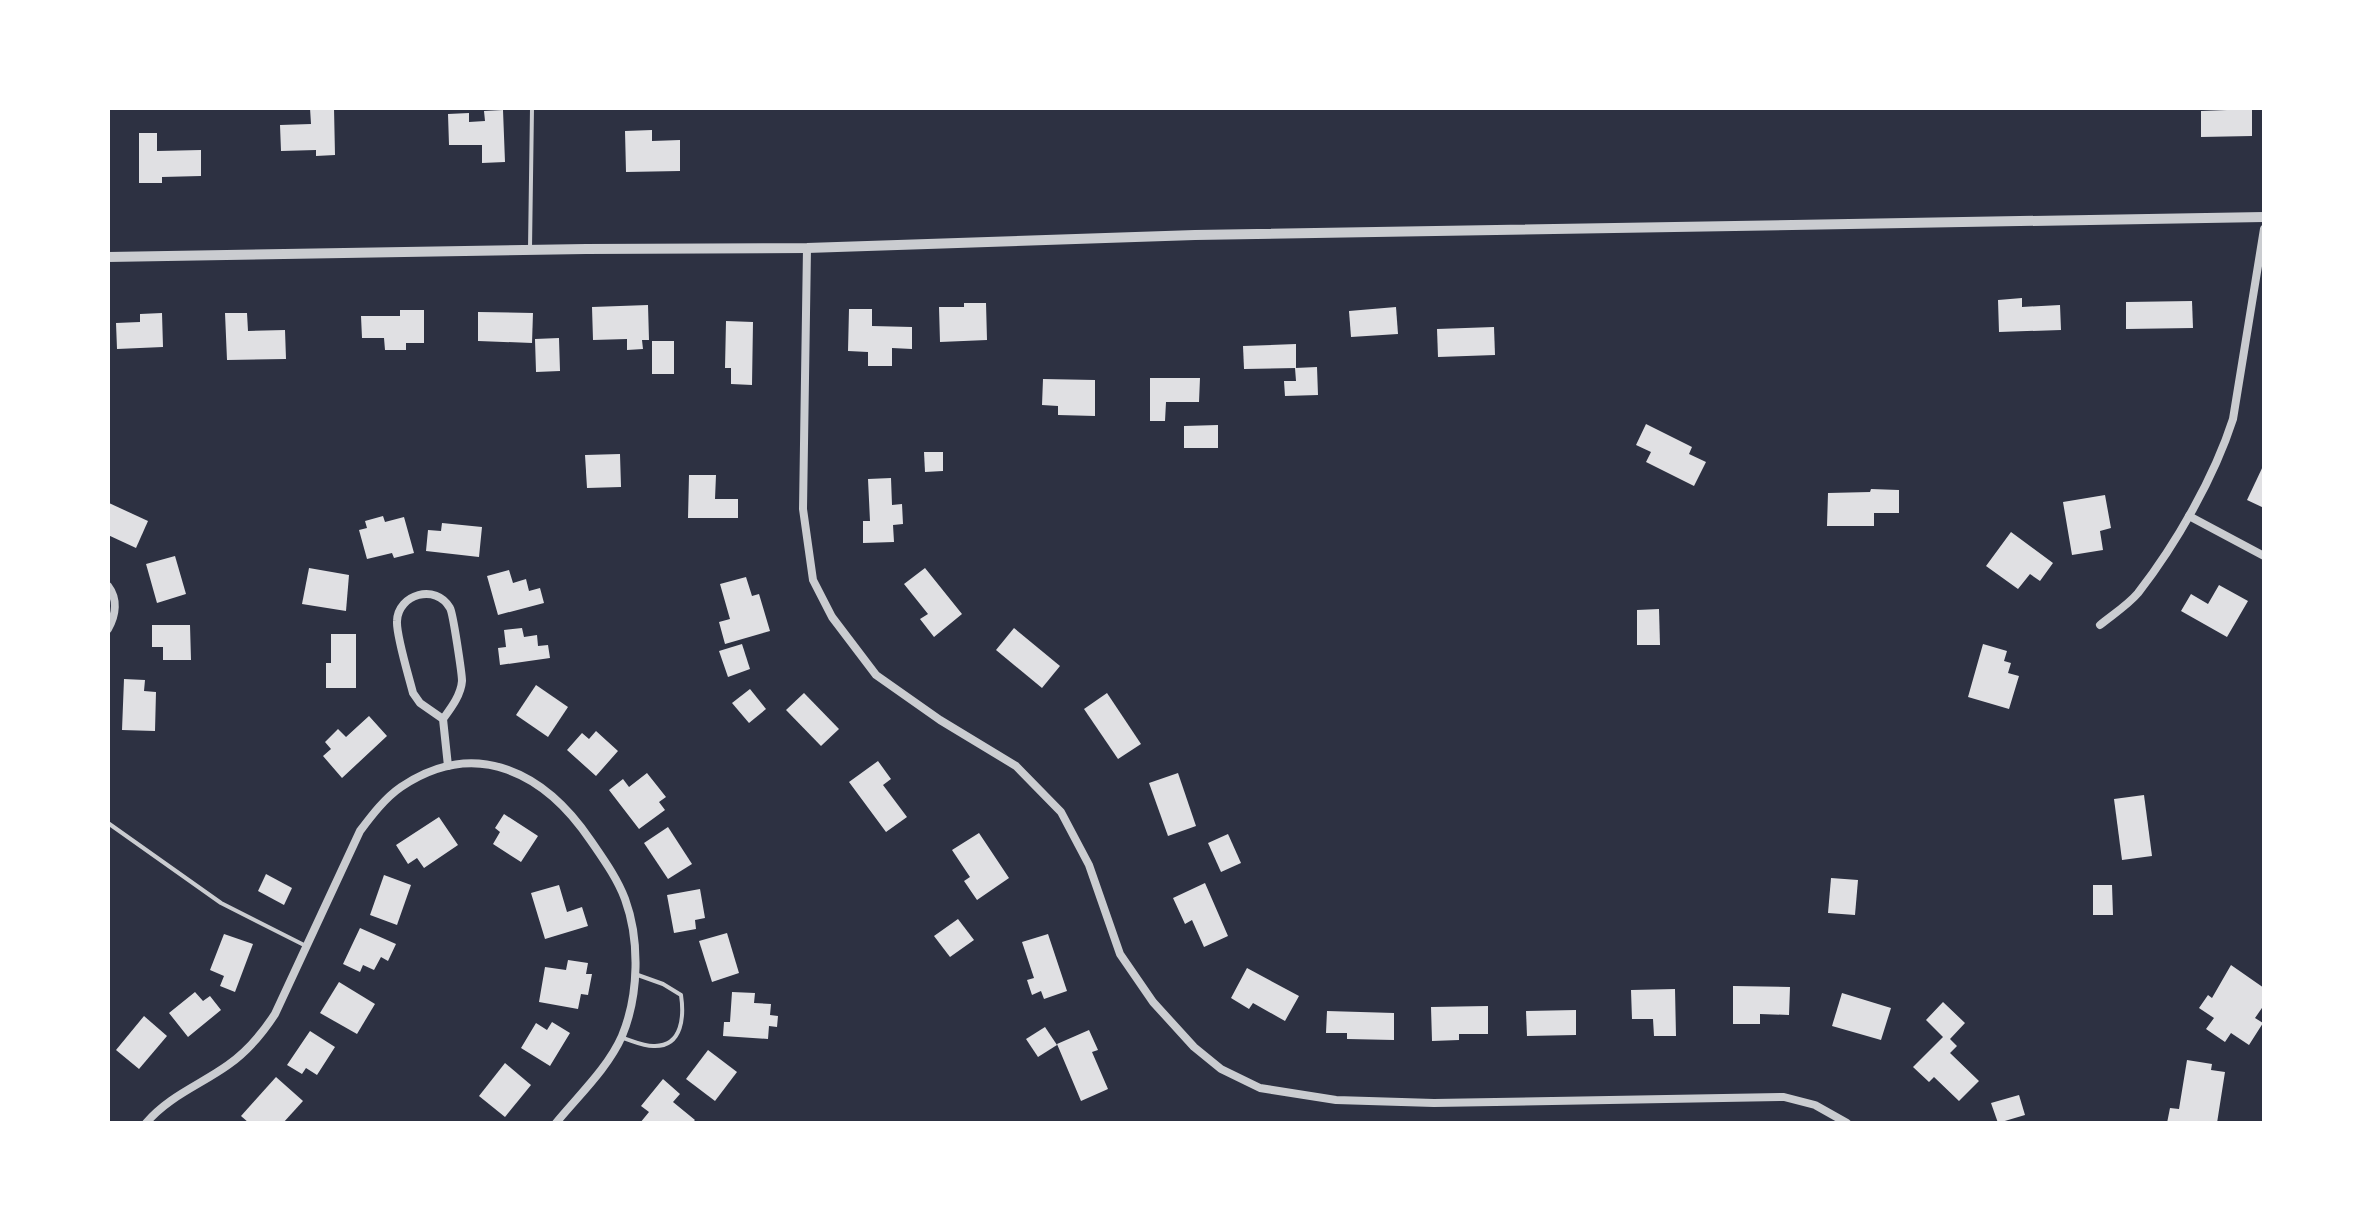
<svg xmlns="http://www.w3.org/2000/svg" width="2372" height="1231" font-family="Inter,sans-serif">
	<rect width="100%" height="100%" fill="#2d3142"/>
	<g fill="#e0e0e3">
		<polygon points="310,108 334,108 335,155 316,156 316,150 281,151 280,125 311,124"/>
		<polygon points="2227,108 2252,108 2252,136 2201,137 2201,111 2227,110"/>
		<polygon points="503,110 505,162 482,163 482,145 449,145 448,114 469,113 469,122 485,121 484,111"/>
		<polygon points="652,130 652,141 680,140 680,171 626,172 625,131"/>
		<polygon points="139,133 157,133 157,151 201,150 201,176 162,177 162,183 139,183"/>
		<polygon points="2022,298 2022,307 2060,305 2061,330 1999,332 1998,300"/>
		<polygon points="2192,301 2193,328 2126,329 2126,302"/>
		<polygon points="964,303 986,303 987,340 940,342 939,307 964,307"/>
		<polygon points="648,305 649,340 642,340 643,349 627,350 627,339 593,340 592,307"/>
		<polygon points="1396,307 1398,334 1351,337 1349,311"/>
		<polygon points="849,309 872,309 872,326 912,327 912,349 892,348 892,366 868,366 868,352 848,351"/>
		<polygon points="400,310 424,310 424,343 406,343 406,350 385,350 384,338 362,338 361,316 400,316"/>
		<polygon points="478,312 533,313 532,343 478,341"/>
		<polygon points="162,313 163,347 117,349 116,323 140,322 140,314"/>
		<polygon points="225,313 247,313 248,331 285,330 286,359 227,360"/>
		<polygon points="726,321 753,322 752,385 731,384 731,368 725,368"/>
		<polygon points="1494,327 1495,355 1438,357 1437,329"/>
		<polygon points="559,338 560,371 536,372 535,339"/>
		<rect x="652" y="341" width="22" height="33"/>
		<polygon points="1296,344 1296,368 1244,369 1243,346"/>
		<polygon points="1317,367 1318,395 1285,396 1284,381 1296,381 1295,368"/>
		<polygon points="1150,378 1200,378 1199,402 1166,402 1165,421 1150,421"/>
		<polygon points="1043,379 1095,380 1095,416 1058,415 1058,406 1042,405"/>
		<polygon points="1646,424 1692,447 1689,454 1706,462 1694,486 1646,462 1651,452 1636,445"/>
		<polygon points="1218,425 1218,448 1184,448 1184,426"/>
		<polygon points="924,452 943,452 943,471 925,472"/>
		<polygon points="620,454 621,487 587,488 585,455"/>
		<polygon points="2264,464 2264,508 2247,500"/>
		<polygon points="689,475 716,475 715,499 738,499 738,518 688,518"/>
		<polygon points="891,478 892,505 902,504 903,524 893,525 894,542 863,543 863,521 870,521 868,479"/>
		<polygon points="1871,489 1899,490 1899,513 1874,513 1874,526 1827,526 1828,493 1870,492"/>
		<polygon points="2105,495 2111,528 2100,531 2103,550 2072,555 2063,502"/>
		<polygon points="109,503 148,521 136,548 108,535"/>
		<polygon points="383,516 385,522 404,517 414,553 394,558 392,553 367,559 359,530 367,528 365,521"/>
		<polygon points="442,523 482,527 479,557 426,551 428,530 441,531"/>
		<polygon points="2011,532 2053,563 2040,581 2030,574 2018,589 1986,566"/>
		<polygon points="175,556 186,594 157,603 146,564"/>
		<polygon points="309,568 349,575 346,611 302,604"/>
		<polygon points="925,568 962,614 934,637 920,619 928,614 904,584"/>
		<polygon points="509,570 513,583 526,579 529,591 540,588 544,603 498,615 487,576"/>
		<polygon points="746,577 752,596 759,594 770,631 725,644 719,622 730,619 720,584"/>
		<polygon points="2219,585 2248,601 2227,637 2181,611 2191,594 2208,604"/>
		<polygon points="1659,609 1660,645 1637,645 1637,610"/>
		<polygon points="152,625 190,625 191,660 163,660 163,647 152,647"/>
		<polygon points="522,628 524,637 537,635 538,646 548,645 550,658 500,665 498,648 506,647 504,630"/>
		<polygon points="1014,628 1060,666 1042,688 996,650"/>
		<polygon points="331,634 356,634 356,688 326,688 326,663 331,663"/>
		<polygon points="742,644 750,669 728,677 719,651"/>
		<polygon points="1983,644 2007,651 2004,661 2011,663 2008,673 2019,676 2009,709 1968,697"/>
		<polygon points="124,679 145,680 144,691 156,692 155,731 122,730"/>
		<polygon points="536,685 568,707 548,737 516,715"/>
		<polygon points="750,689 766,709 749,723 732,703"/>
		<polygon points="804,693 839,729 821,746 786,710"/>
		<polygon points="1107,693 1141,744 1118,759 1084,709"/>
		<polygon points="369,716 387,736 342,778 323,756 331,749 325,742 338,729 346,737"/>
		<polygon points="596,731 618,751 596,776 567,750 582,733 589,739"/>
		<polygon points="878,761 891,779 883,785 907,817 886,832 849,782"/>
		<polygon points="647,773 666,797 659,802 665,810 639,829 609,790 623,779 629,787"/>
		<polygon points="1178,773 1196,826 1168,836 1149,783"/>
		<polygon points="2144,795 2152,856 2122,860 2114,799"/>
		<polygon points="504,814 538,836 521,862 493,844 500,832 495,828"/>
		<polygon points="439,817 458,845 424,868 417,858 408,864 396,845"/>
		<polygon points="668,827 692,864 668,879 644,843"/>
		<polygon points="979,833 1009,878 977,900 964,881 970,877 952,850"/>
		<polygon points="1228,834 1241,863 1221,872 1208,843"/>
		<polygon points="266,874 292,888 284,905 258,891"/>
		<polygon points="384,875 411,885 397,925 370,915"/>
		<polygon points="1831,878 1858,880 1855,915 1828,913"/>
		<polygon points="1205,883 1228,936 1204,947 1192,920 1185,924 1173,898"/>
		<polygon points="559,885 567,912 582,907 588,926 545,939 531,893"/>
		<polygon points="2093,885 2112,885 2113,915 2093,915"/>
		<polygon points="700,889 705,918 695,920 696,929 674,933 667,895"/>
		<polygon points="958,919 974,940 950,957 934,936"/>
		<polygon points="360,928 396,944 388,961 381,957 374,970 363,965 360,972 343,964"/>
		<polygon points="727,933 739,973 712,982 699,941"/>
		<polygon points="224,934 253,944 235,992 220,986 224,976 210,970"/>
		<polygon points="1048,934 1067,991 1044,999 1041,991 1032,995 1027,980 1034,978 1022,942"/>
		<polygon points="568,960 588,963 586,974 592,974 588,995 581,994 578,1009 539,1002 545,967 566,970"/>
		<polygon points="2231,965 2264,988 2264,1005 2255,1018 2263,1023 2249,1045 2231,1033 2225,1042 2206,1029 2214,1018 2199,1008 2208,995 2212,998"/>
		<polygon points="1247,968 1299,996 1285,1021 1253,1003 1249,1009 1231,998"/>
		<polygon points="339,982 375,1004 357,1034 320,1013"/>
		<polygon points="1733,986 1790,987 1789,1015 1760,1014 1760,1024 1733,1024"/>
		<polygon points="1675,989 1676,1036 1654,1036 1653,1019 1632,1019 1631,990"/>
		<polygon points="195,992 203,1001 210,996 221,1010 188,1037 169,1013"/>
		<polygon points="732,992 755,993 754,1003 771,1004 770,1015 778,1016 777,1027 769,1026 768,1039 723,1036 724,1022 730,1022"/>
		<polygon points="1842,993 1891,1008 1881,1040 1832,1026"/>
		<polygon points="1943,1002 1965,1023 1950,1039 1957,1046 1950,1053 1979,1081 1959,1101 1934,1077 1929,1082 1913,1067 1943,1037 1926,1020"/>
		<polygon points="1488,1006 1488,1034 1459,1034 1459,1040 1432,1041 1431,1007"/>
		<polygon points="1576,1010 1576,1035 1527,1036 1526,1011"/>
		<polygon points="1327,1011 1394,1013 1394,1040 1347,1039 1347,1033 1326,1033"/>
		<polygon points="144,1016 167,1036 139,1069 116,1050"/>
		<polygon points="552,1022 570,1033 550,1066 521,1048 536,1023 547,1030"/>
		<polygon points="1045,1027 1057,1045 1038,1057 1026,1039"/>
		<polygon points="1089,1030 1098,1050 1092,1052 1108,1089 1081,1101 1057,1044"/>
		<polygon points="310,1031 335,1047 317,1075 306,1068 302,1074 287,1065"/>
		<polygon points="708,1050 737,1072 715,1101 686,1079"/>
		<polygon points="2187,1060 2212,1064 2211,1070 2225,1072 2217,1123 2167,1123 2170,1108 2179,1109"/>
		<polygon points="505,1063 531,1085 505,1117 479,1096"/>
		<polygon points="276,1077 303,1101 283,1123 249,1123 241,1116"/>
		<polygon points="663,1079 680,1094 673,1102 695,1120 692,1123 640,1123 649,1112 641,1106"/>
		<polygon points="2019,1095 2025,1115 1998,1123 1991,1103"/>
	</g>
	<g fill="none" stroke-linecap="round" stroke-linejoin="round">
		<g stroke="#caccd0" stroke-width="4">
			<polyline points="530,248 532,108"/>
			<polyline points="108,823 221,903 306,946"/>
			<path d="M623,1038C633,1041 645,1047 655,1046C683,1046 684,1015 681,995L663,984L635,974"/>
		</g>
		<g stroke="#caccd0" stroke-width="8">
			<polyline points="807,248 803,509 813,580 832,617 876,675 940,720 1016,766 1061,812 1089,865 1120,954 1153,1002 1194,1047 1221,1069 1260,1088 1336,1100 1434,1103 1784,1097 1815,1105 1847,1123"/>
			<polyline points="2189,516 2264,556"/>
			<path d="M108,586C118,599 116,615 108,629"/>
			<path d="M2100,625C2112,615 2128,605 2138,593C2176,544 2214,478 2233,419L2264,229"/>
			<path d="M443,719L420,703L413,693C409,677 396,635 397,621C398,594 436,583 450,608C453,613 462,674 462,681C461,695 451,708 443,719L448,766"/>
			<path d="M146,1123C169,1096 200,1085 228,1065C248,1051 262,1034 275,1014L360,831C372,815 385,798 401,787C477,736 546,774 591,841C604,860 617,878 625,899C640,940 639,995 622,1036C608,1068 578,1096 556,1123"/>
		</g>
		<polyline stroke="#caccd0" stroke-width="10" points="108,257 586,249 807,248 1195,235 2264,217"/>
	</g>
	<rect width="2372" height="1231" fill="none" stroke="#ffffff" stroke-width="220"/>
</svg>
